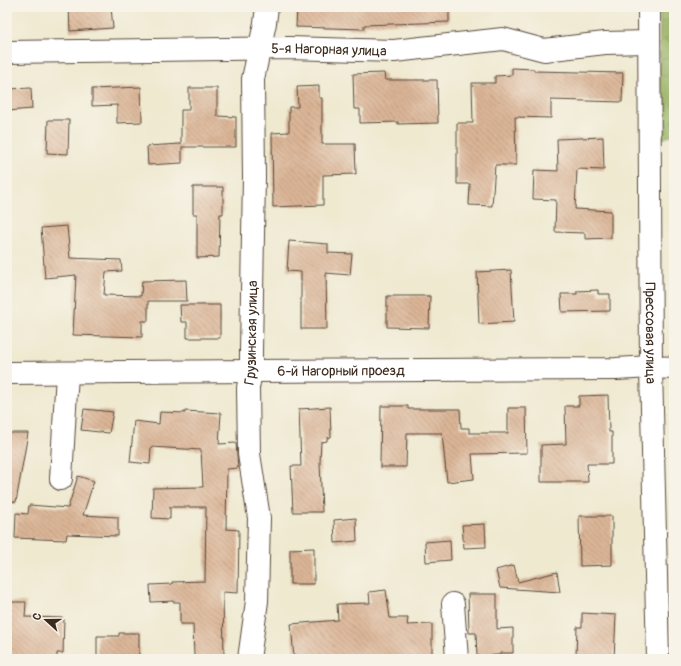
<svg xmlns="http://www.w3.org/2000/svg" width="681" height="666" font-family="Pangolin,sans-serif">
	<defs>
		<pattern id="forest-crowns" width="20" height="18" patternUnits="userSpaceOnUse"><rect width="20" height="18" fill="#96b062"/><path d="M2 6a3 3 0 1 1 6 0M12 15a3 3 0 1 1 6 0" fill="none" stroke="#7c8f50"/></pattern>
		<pattern id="building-back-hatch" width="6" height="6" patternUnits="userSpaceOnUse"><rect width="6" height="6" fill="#dbb596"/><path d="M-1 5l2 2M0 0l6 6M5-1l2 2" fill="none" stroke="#b3937a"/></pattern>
	</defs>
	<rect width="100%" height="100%" fill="#f7f3e8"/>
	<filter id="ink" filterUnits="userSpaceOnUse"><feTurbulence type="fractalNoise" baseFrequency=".025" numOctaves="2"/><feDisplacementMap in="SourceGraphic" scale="8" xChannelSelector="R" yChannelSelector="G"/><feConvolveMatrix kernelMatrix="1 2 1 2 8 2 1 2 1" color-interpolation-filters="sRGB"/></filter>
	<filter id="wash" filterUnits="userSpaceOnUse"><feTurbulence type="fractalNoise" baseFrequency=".012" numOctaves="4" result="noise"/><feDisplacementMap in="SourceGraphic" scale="16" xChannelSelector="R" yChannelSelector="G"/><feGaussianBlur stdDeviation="0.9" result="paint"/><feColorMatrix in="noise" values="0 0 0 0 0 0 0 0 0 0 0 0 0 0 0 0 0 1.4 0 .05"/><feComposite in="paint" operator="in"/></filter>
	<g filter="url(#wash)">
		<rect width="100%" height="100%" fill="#efe9d0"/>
		<polygon fill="url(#forest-crowns)" stroke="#686d40" points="660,7 674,7 674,134 658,141"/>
		<g id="blocks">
			<g fill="url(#building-back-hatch)">
				<polygon points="69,7 111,7 113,28 70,31"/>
				<polygon points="297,7 449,7 449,22 364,25 364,29 296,27"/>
				<polygon points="512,68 534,69 534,71 623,73 622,102 551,100 551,118 515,117 516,165 495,165 492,206 469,205 470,184 457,184 457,123 473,123 472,83 495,83 495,76 512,75"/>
				<polygon points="384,73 385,80 437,80 438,123 398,124 398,122 360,123 360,109 354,109 353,74"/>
				<polygon points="319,86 319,98 322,98 322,144 355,144 356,174 323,175 323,205 273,207 272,133 289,132 289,107 298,107 297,87"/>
				<polygon points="141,87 142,122 117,123 117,105 92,106 92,89"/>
				<polygon points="31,88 32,109 7,111 7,89"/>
				<polygon points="189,88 217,88 217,116 236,117 236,147 182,147 182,163 148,165 147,146 181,144 181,110 189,110"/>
				<polygon points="48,120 69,120 68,154 47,153"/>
				<polygon points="603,137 604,170 577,169 575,209 611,211 611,238 585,239 585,233 555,232 556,200 533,199 534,170 558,171 557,139"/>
				<polygon points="193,187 223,187 223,214 220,214 219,257 197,258 197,214 193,214"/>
				<polygon points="67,226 70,258 121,260 122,271 106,272 104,295 141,296 142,281 186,280 187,301 148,301 148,321 142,321 142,337 73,335 76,275 45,278 41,228"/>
				<polygon points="289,241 328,244 328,253 352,254 350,275 326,273 327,329 301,329 301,272 287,271"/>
				<polygon points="511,270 514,322 479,324 477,272"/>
				<polygon points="598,290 598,294 610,294 610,311 562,312 561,294 577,294 577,291"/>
				<polygon points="387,296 430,296 429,328 387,327"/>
				<polygon points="180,305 220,305 220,338 187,338 187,322 181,322"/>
				<polygon points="608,395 609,432 612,432 612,464 587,464 588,482 541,482 541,445 566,444 565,406 579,406 579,396"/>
				<polygon points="381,406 408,406 408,409 460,409 461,428 469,428 469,433 508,433 508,408 526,408 527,453 472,454 474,479 447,482 442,433 407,433 406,467 380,467"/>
				<polygon points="330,407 331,437 327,438 327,441 321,442 320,462 322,512 293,512 291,466 301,466 299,409"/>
				<polygon points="84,409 113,412 109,433 81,430"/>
				<polygon points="185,411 221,413 219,444 236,443 238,468 227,469 226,529 239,530 238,593 223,592 224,657 194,657 193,624 180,624 180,602 173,602 173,601 151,602 150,585 172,584 172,582 205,581 206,507 170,507 170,519 152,518 153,488 203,487 201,450 151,447 150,464 130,462 134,421 159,424 160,412 185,413"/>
				<polygon points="7,433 28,433 16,502 7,501"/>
				<polygon points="78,476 94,481 83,515 118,517 118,536 67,534 66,540 15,538 16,513 28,514 29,505 68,508"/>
				<polygon points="579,516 612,516 612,565 580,566"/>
				<polygon points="356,518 357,541 335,543 334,520"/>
				<polygon points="485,524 486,547 464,548 462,525"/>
				<polygon points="450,540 451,560 426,562 425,542"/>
				<polygon points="314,548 314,584 290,584 290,549"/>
				<polygon points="514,565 518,582 557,572 560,592 500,588 496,570"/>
				<polygon points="386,590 390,618 408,618 407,625 432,624 432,659 329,659 329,657 294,659 291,624 338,620 337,604 370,603 369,592"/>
				<polygon points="468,594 497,594 497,629 513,628 513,653 500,653 500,655 477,656 476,633 469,633"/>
				<polygon points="7,602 26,602 25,617 64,618 63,653 57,653 57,659 7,659"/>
				<polygon points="582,613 616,615 614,659 576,657 577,627 582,627"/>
				<polygon points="119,633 139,633 139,659 97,659 97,636 119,636"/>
			</g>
		</g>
	</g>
	<g filter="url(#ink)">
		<use href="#blocks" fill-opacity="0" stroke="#564739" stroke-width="1"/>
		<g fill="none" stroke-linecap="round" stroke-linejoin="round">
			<defs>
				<g id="minor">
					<path id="s1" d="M649,7L651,367L658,659"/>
					<path id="s2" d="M7,52L289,48L394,51L503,39L544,50L605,43L648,42"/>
					<path id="s3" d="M7,373L251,371L616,369L651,367L674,368"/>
					<polyline points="61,479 67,373"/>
					<polyline points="453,604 457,659"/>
					<path id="s4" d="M249,659L257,601L259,518L249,454L248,388L251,371V351L254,177L253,79L265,23L267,7"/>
				</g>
			</defs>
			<use href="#minor" stroke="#564739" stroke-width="24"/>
			<use href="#minor" stroke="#fff" stroke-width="22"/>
		</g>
	</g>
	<g text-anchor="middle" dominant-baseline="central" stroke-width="3" stroke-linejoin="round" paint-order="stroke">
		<g font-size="14" fill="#3b2a1e" stroke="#f7f3e8">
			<text stroke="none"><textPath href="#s2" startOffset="322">5-я Нагорная улица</textPath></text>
			<text stroke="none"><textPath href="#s4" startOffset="328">Грузинская улица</textPath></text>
			<text stroke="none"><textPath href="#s1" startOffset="326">Прессовая улица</textPath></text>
			<text stroke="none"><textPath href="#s3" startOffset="334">6-й Нагорный проезд</textPath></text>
		</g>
	</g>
	<rect width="681" height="666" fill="none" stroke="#f7f3e8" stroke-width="24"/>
	<g transform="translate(46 620) rotate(291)" stroke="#f7f3e8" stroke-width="3" paint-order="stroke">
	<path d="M0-3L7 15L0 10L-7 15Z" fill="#3b2a1e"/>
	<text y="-6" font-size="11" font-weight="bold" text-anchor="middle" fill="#3b2a1e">С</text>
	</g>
</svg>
